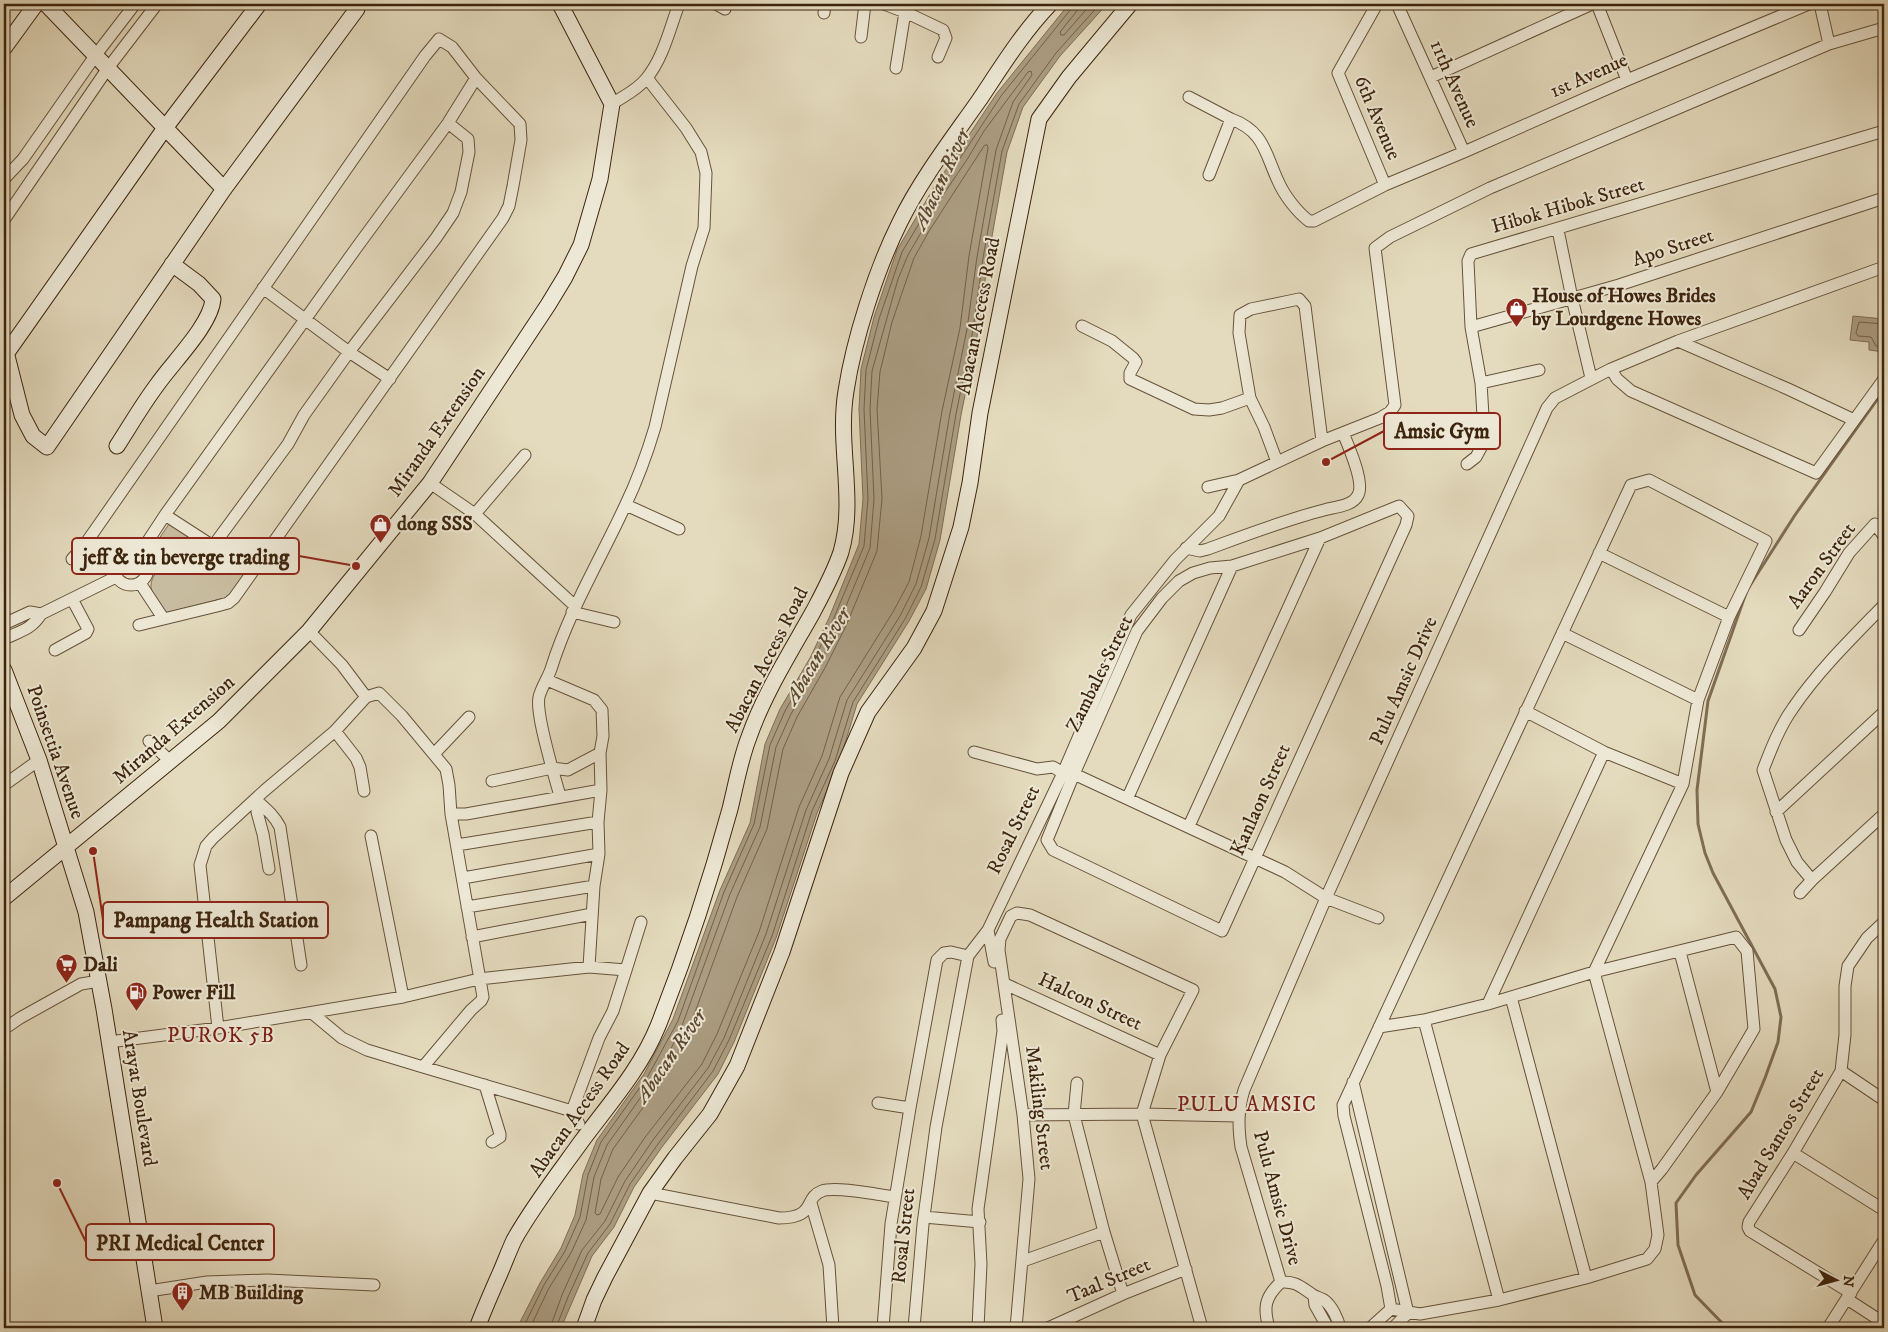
<svg xmlns="http://www.w3.org/2000/svg" width="1888" height="1332" font-family="'IM FELL DW Pica',serif">
  <rect width="100%" height="100%" fill="#e4dbbe"/>
  <filter id="stains"><feTurbulence type="fractalNoise" baseFrequency=".004" numOctaves="4"/><feColorMatrix values="0 0 0 0 .2 0 0 0 0 .09 0 0 0 0 .02 0 0 0 .5 -.17"/></filter>
  <radialGradient id="worn" r=".72"><stop offset=".6" stop-color="#630" stop-opacity="0"/><stop offset="1" stop-color="#630" stop-opacity=".3"/></radialGradient>
  <path fill="#c8bca0" stroke="#827057" d="M169,524L247,572L232,596L166,613C155,596 143,589 158,570L150,552Z"/>
  <path fill="#ab9d82" stroke="#7f6d54" d="M1069,4H1107L1060,56L1023,107L1007,152L988,259L978,331L961,415L940,540L926,589L909,621L857,704L839,763L817,813L776,938L734,1042L718,1074L662,1147L634,1187L614,1227L592,1256L561,1328H517L540,1283L561,1248L575,1215L583,1174L597,1140L644,1074L673,1019L720,890L750,823L765,744L780,709L810,658L829,618L859,544L863,499L859,409L861,369L874,317L897,250L933,189L997,93Z
    M1853,316L1884,319V352L1869,350V342L1850,340Z"/>
  <g fill="none" stroke-linecap="round" stroke-linejoin="round">
    <path stroke="#746048" stroke-width="1" d="M1079,4L1076,12L1060,32L1061,35H1064L1091,4
      M987,145L988,148L969,256L960,328L942,411L921,536L909,582L893,612L840,697L822,756L799,807L759,932L717,1034L702,1064L646,1136L618,1177L600,1214L597,1215L595,1213L601,1179L613,1149L660,1084L676,1057L690,1026L737,897L767,829L783,749L797,717L826,666L846,626L877,551L882,499L877,409L880,372L892,322L914,258L929,231L984,146Z
      M1884,324L1859,322L1856,333L1858,336L1871,337L1876,346L1884,347
      M523,1328L544,1285L565,1251L580,1217L588,1175L601,1142L648,1076L678,1021L724,892L754,824L770,745L785,711L814,660L833,620L864,546L868,499L864,409L866,370L879,319L902,252L938,192L1001,96L1071,9L1072,4
      M530,1328L549,1288L571,1253L586,1220L594,1177L607,1145L653,1080L669,1053L683,1023L730,894L760,827L776,747L791,714L820,663L839,623L870,548L874,499L870,409L872,371L898,279L908,255L943,195L968,158L984,131L1028,72L1031,71L1032,75L1013,102L996,150L977,257L967,329L950,413L929,538L916,584L900,616L847,700L829,759L806,810L766,934L724,1038L708,1068L653,1140L625,1181L605,1221L582,1250L562,1295L550,1328
      M556,1328L568,1297L588,1253L610,1224L630,1184L658,1144L713,1071L729,1040L772,936L812,811L835,761L853,702L905,619L921,587L935,539L956,414L973,330L983,258L1002,151L1019,104L1056,53L1100,4"/>
    <path stroke="#7f6d54" stroke-width="3" d="M1749,587L1795,515L1884,390
      M1727,1328L1695,1295L1678,1245L1676,1203L1696,1175L1751,1112L1765,1078L1778,1042L1781,1017L1775,989L1713,873L1705,853L1698,824L1697,790L1708,701L1746,593"/>
    <defs>
      <path id="street" d="M716,4L725,9
        M884,4L905,12L943,30L946,38L938,57
        M1377,4L1338,73L1385,185
        M1397,4L1464,152
        M1597,4L1627,80
        M1820,4L1829,44
        M824,13L825,4
        M861,37L865,4
        M896,68L905,12
        M1431,77L1592,4
        M1189,97L1231,119
        M612,104C624,96 637,90 646,79C663,59 670,28 679,4
        M1209,175L1231,119C1264,131 1265,153 1278,181C1284,195 1297,212 1309,221H1314L1385,185L1464,152L1627,80L1809,4
        M4,179L23,159L95,56L135,4
        M4,220L108,68L157,4
        M1558,230L1572,298L1591,378
        M263,288L349,352L390,379
        M1082,326L1112,341L1133,358L1136,362L1130,373V379L1194,409L1209,410L1222,408L1250,398
        M1471,327L1619,285L1884,198
        M1678,341L1788,389L1854,420
        M1611,369L1617,379L1631,391L1816,473L1884,379
        M1481,383L1539,370
        M1277,462L1264,427L1250,398L1239,333L1240,315L1251,309L1299,299L1305,306L1322,441
        M1467,464L1476,457L1483,444L1484,432L1481,383L1471,327L1468,261L1471,254L1884,131
        M430,483L475,514L575,606
        M1208,487L1239,480
        M626,505L679,529
        M1399,506L1408,516L1406,525L1222,931L1053,850L1047,840L1074,774L1137,631L1162,598L1179,581L1193,573L1210,568L1232,566L1320,538Z
        M475,514L525,455
        M165,515L213,546L255,569
        M86,543L116,558
        M213,546L288,444L304,415L349,352L436,238L453,213L461,192L469,152L468,139L448,123
        M1186,548L1200,551L1208,549C1246,535 1285,520 1324,510C1335,507 1353,506 1358,495C1365,483 1348,445 1343,433
        M114 568a17 17 0 1 1 34 0a17 17 0 1 1-34 0Z
        M140,553L165,515L357,247L448,123L476,78
        M1599,553L1729,617
        M72,559L86,543L425,56L439,39L452,47L476,78L520,124L521,140L513,186L509,206L503,218L234,598L228,603L217,606L139,625
        M140,583L163,618
        M572,612L614,622
        M4,624L30,612L41,614L116,577
        M1799,630L1825,592L1849,553L1875,524L1884,536
        M309,631L342,665L366,697
        M1562,633L1698,700
        M4,639C20,631 31,630 41,614
        M55,650L86,633L88,629L72,599
        M547,680L594,700L602,710L603,736L600,753L601,790
        M1525,711L1604,752L1683,784
        M335,731L356,758L360,767L364,791
        M149,741L170,761
        M974,752L1037,769L1053,767L1063,773
        M434,754L469,717
        M1074,774L1285,872L1326,898L1378,918
        M492,781L552,768C548,752 536,712 539,697C541,688 548,678 551,669C569,611 600,560 625,506C637,481 647,454 655,427L692,266L704,228L706,173L701,152L686,128L647,78
        M4,785L39,760
        M560,796L552,768L568,770L600,753
        M1128,797L1232,566
        M256,800C266,809 274,815 280,827L301,965
        M259,803L257,812L263,834L269,869
        M1776,812L1884,712
        M451,814H466L601,790L598,822L599,854L594,886L589,967
        M1189,826L1320,538
        M371,836L403,997
        M457,845L598,822
        M463,878L599,854
        M1812,880L1797,862L1786,840L1763,770C1771,749 1780,726 1793,708C1819,670 1852,638 1884,605
        M1800,893L1812,880L1884,814
        M467,907L594,886
        M988,930L994,962
        M472,937L592,914
        M1680,952L1717,1092
        M1005,984L1160,1055
        M1511,997L1586,1278
        M1488,1004L1604,752
        M1424,1020L1499,1300
        M1379,1027L1424,1020L1488,1004L1594,972L1736,937L1747,951L1754,1029L1717,1092L1662,1169L1651,1182
        M218,1028L200,865L206,846L213,838L264,791L335,731L366,697L379,693L402,716L446,769L449,785L451,814L483,997L481,1001L471,1010L423,1067L367,1050L342,1038L312,1013
        M4,1029L20,1018L81,984L99,981
        M109,1042L218,1028L403,997L479,979L589,967L626,970L641,922
        M423,1067L572,1111
        M1841,1071L1884,1100
        M1353,1082L1408,1313L1393,1328
        M1077,1083L1074,1115L1104,1232L1123,1294
        M485,1085L500,1134V1137L492,1142
        M878,1103L910,1108
        M1023,1115L1142,1114L1238,1116
        M579,1124L572,1111L599,1038L613,1011L626,970
        M1793,1153L1884,1210
        M650,1193L779,1218C817,1218 803,1198 822,1191C836,1186 879,1195 895,1197
        M811,1203L829,1265L833,1328
        M924,1217L980,1222
        M1023,1261L1104,1232
        M149,1291L207,1282L267,1280L374,1285
        M1851,1293L1750,1231L1748,1227L1749,1222L1793,1153L1841,1071L1845,1035V986L1848,966L1867,938L1884,922
        M1314,1296L1315,1305L1328,1328
        M1847,1299L1884,1323
        M883,1328L891,1224L910,1108L937,960L944,953L951,952L968,956
        M914,1328L923,1224L936,1127L968,956L988,930L1063,773L1131,615L1175,560L1219,516L1239,480L1322,441L1380,418L1390,412L1395,405L1375,248L1390,237L1490,188L1829,44L1884,28
        M978,1328L981,1264L978,1209L1003,1031L1002,1020
        M1016,1328L1029,1179L1023,1115L999,950L1000,939L1011,916L1017,913L1030,915L1193,990L1160,1055L1142,1114L1202,1328
        M1048,1328L1123,1294L1186,1269
        M1269,1328C1263,1307 1265,1297 1281,1282
        M1340,1328C1338,1319 1332,1306 1324,1300C1321,1298 1316,1297 1313,1295C1301,1287 1296,1281 1281,1282L1241,1147C1238,1126 1238,1110 1244,1090L1326,898L1547,408L1555,398L1611,369L1678,341L1884,267
        M1370,1328L1391,1309L1387,1286L1344,1116L1343,1105L1631,485L1649,480L1766,541L1729,617L1698,700L1683,784L1594,972L1651,1182L1658,1235L1655,1249L1647,1259L1586,1278L1499,1300L1420,1314L1391,1309
        M1828,1328L1884,1240"/>
      <path id="secondary" d="M46,4L224,189
        M4,48L36,4
        M4,344L22,415L33,436L47,447L224,189L357,9L352,4
        M6,354L165,128L259,4
        M117,446C130,426 142,405 157,385C172,363 211,325 213,299L199,284L172,264
        M4,670L39,760L86,912L104,1009L155,1328
        M4,898L219,721L309,631L430,483L548,305L565,277L581,245L600,179L612,104L560,4
        M477,1328C483,1312 490,1296 497,1280C503,1267 508,1253 514,1240C533,1206 558,1174 581,1142C609,1104 640,1070 658,1026C686,955 710,882 730,809C736,785 740,760 749,737C764,694 790,653 813,612C823,593 834,573 841,552C856,500 837,445 846,391C854,339 876,270 900,222C921,179 952,139 980,99C1002,66 1023,32 1050,4
        M584,1328L594,1300L605,1277L650,1193L675,1158L710,1114L737,1066L782,952L841,773L868,712L914,648L934,611L961,527L970,483L980,413L1039,119L1069,77L1130,4"/>
    </defs>
    <use href="#street" stroke="#67523a" stroke-width="13"/>
    <use href="#secondary" stroke="#3d240e" stroke-width="17"/>
    <use href="#street" stroke="#ede8d5" stroke-width="11"/>
    <use href="#secondary" stroke="#ede8d5" stroke-width="15"/>
  </g>
  <defs>
    <symbol id="shop-pin" viewBox="-11 -11 22 30"><path d="M0 17L-7.5 6A9.5 9.5 0 1 1 7.5 6Z" fill="#8f2418" stroke="#ede8d5"/><path d="M-5-2.5h2.3a2.7 3.5 0 0 1 5.4 0H5L5.5 6h-11ZM-1.5-2.5h3a1.5 2.3 0 0 0-3 0Z" fill="#fff"/></symbol>
    <symbol id="supermarket-pin" viewBox="-11 -11 22 30"><path d="M0 17L-7.5 6A9.5 9.5 0 1 1 7.5 6Z" fill="#8f2418" stroke="#ede8d5"/><path d="M-6-5.5h2.5l.6 2H6L4.5 2H-2.5L-4.4-4H-6ZM-1.5 3.2a1.3 1.3 0 1 0 .1 0ZM3 3.2a1.3 1.3 0 1 0 .1 0Z" fill="#fff"/></symbol>
    <symbol id="fuel-pin" viewBox="-11 -11 22 30"><path d="M0 17L-7.5 6A9.5 9.5 0 1 1 7.5 6Z" fill="#8f2418" stroke="#ede8d5"/><path d="M-5.5-6h7V0h2V4h1.3V-2.5L3-4.5l.8-.8L6-3V5H2.5V1h-1V6h-7ZM-4.2-4.7v3.2H.2V-4.7Z" fill="#fff"/></symbol>
    <symbol id="building-pin" viewBox="-11 -11 22 30"><path d="M0 17L-7.5 6A9.5 9.5 0 1 1 7.5 6Z" fill="#8f2418" stroke="#ede8d5"/><path d="M-4-6H4V6H1V3H-1V6H-4ZM-2.5-4.3h1.7v1.8h-1.7ZM.8-4.3h1.7v1.8H.8ZM-2.5-1h1.7V.8h-1.7ZM.8-1h1.7V.8H.8Z" fill="#fff"/></symbol>
  </defs>
  <g fill-rule="evenodd">
    <use href="#shop-pin" x="1504" y="296" width="25" height="34"/>
    <use href="#shop-pin" x="368" y="512" width="25" height="34"/>
    <use href="#supermarket-pin" x="54" y="952" width="25" height="34"/>
    <use href="#fuel-pin" x="124" y="980" width="25" height="34"/>
    <use href="#building-pin" x="170" y="1280" width="25" height="34"/>
  </g>
  <g text-anchor="middle" dominant-baseline="central" stroke-width="4" stroke-linejoin="round" paint-order="stroke">
    <g font-size="20" fill="#3d240e" stroke="#ede8d5">
      <text transform="translate(1589 76) rotate(-24)">1st Avenue</text>
      <text transform="translate(1454 84) rotate(66)">11th Avenue</text>
      <text transform="translate(1377 118) rotate(67)">6th Avenue</text>
      <text transform="translate(1568 206) rotate(-16)">Hibok Hibok Street</text>
      <text transform="translate(1673 248) rotate(-18)">Apo Street</text>
      <text transform="translate(979 316) rotate(-79)">Abacan Access Road</text>
      <text transform="translate(437 432) rotate(-55)">Miranda Extension</text>
      <text transform="translate(1822 566) rotate(-54)">Aaron Street</text>
      <text transform="translate(767 660) rotate(-63)">Abacan Access Road</text>
      <text transform="translate(1100 674) rotate(-64)">Zambales Street</text>
      <text transform="translate(1404 681) rotate(-66)">Pulu Amsic Drive</text>
      <text transform="translate(174 730) rotate(-41)">Miranda Extension</text>
      <text transform="translate(55 752) rotate(71)">Poinsettia Avenue</text>
      <text transform="translate(1261 800) rotate(-66)">Kanlaon Street</text>
      <text transform="translate(1014 830) rotate(-64)">Rosal Street</text>
      <text transform="translate(1090 1002) rotate(25)">Halcon Street</text>
      <text transform="translate(139 1098) rotate(81)">Arayat Boulevard</text>
      <text transform="translate(1039 1108) rotate(83)">Makiling Street</text>
      <text transform="translate(580 1110) rotate(-55)">Abacan Access Road</text>
      <text transform="translate(1781 1134) rotate(-59)">Abad Santos Street</text>
      <text transform="translate(1277 1198) rotate(75)">Pulu Amsic Drive</text>
      <text transform="translate(904 1236) rotate(-84)">Rosal Street</text>
      <text transform="translate(1109 1281) rotate(-23)">Taal Street</text>
    </g>
    <g font-size="20" font-weight="bold" fill="#3d240e" stroke="#ede8d5" text-anchor="start">
      <text x="1532" y="296">House of Howes Brides<tspan x="1532" dy="23">by Lourdgene Howes</tspan></text>
      <text x="397" y="524">dong SSS</text>
      <text x="83" y="965">Dali</text>
      <text x="152" y="993">Power Fill</text>
      <text x="199" y="1293">MB Building</text>
    </g>
    <g font-size="21" font-style="italic" fill="#5e4831" stroke="#ede8d5">
      <text transform="translate(942 179) rotate(-65)">Abacan River</text>
      <text transform="translate(818 656) rotate(-59)">Abacan River</text>
      <text transform="translate(671 1056) rotate(-55)">Abacan River</text>
    </g>
    <g font-size="21" letter-spacing="1" fill="#7a1f14" stroke="#ede8d5">
      <text x="221" y="1036">PUROK 5B</text>
      <text x="1247" y="1105">PULU AMSIC</text>
    </g>
  </g>
  <path fill="none" stroke="#8f2418" stroke-width="2" d="M1326 462L1384 431M356 566L299 556M93 851L103 920M57 1183L86 1242"/>
  <g fill="#8f2418" stroke="#ede8d5" stroke-width="2">
    <circle cx="1326" cy="462" r="5"/>
    <circle cx="356" cy="566" r="5"/>
    <circle cx="93" cy="851" r="5"/>
    <circle cx="57" cy="1183" r="5"/>
  </g>
  <g fill="#ede8d5" stroke="#8f2418" stroke-width="2">
    <rect x="1384" y="413" width="116" height="36" rx="5"/>
    <rect x="72" y="538" width="227" height="36" rx="5"/>
    <rect x="103" y="902" width="225" height="36" rx="5"/>
    <rect x="86" y="1224" width="188" height="36" rx="5"/>
  </g>
  <g font-size="21" text-anchor="middle" font-weight="bold" fill="#3d240e">
    <text x="1442" y="438">Amsic Gym</text>
    <text x="186" y="564">jeff &amp; tin beverge trading</text>
    <text x="216" y="927">Pampang Health Station</text>
    <text x="180" y="1250">PRI Medical Center</text>
  </g>
  <rect width="1888" height="1332" fill="none" stroke="#e4dbbe" stroke-width="20"/>
  <rect x="5" y="5" width="1878" height="1322" fill="none" stroke="#3d240e" stroke-width="2.5"/>
  <rect x="10" y="10" width="1868" height="1312" fill="none" stroke="#3d240e"/>
  <g transform="translate(1836 1280) rotate(96)" stroke="#ede8d5" stroke-width="4" paint-order="stroke">
  <path d="M0-4L9 19L0 12L-9 19Z" fill="#3d240e"/>
  <text y="-8" font-size="14" font-weight="bold" text-anchor="middle" fill="#3d240e">N</text>
  </g>
  <rect width="100%" height="100%" filter="url(#stains)"/>
  <rect width="100%" height="100%" fill="url(#worn)"/>
</svg>
